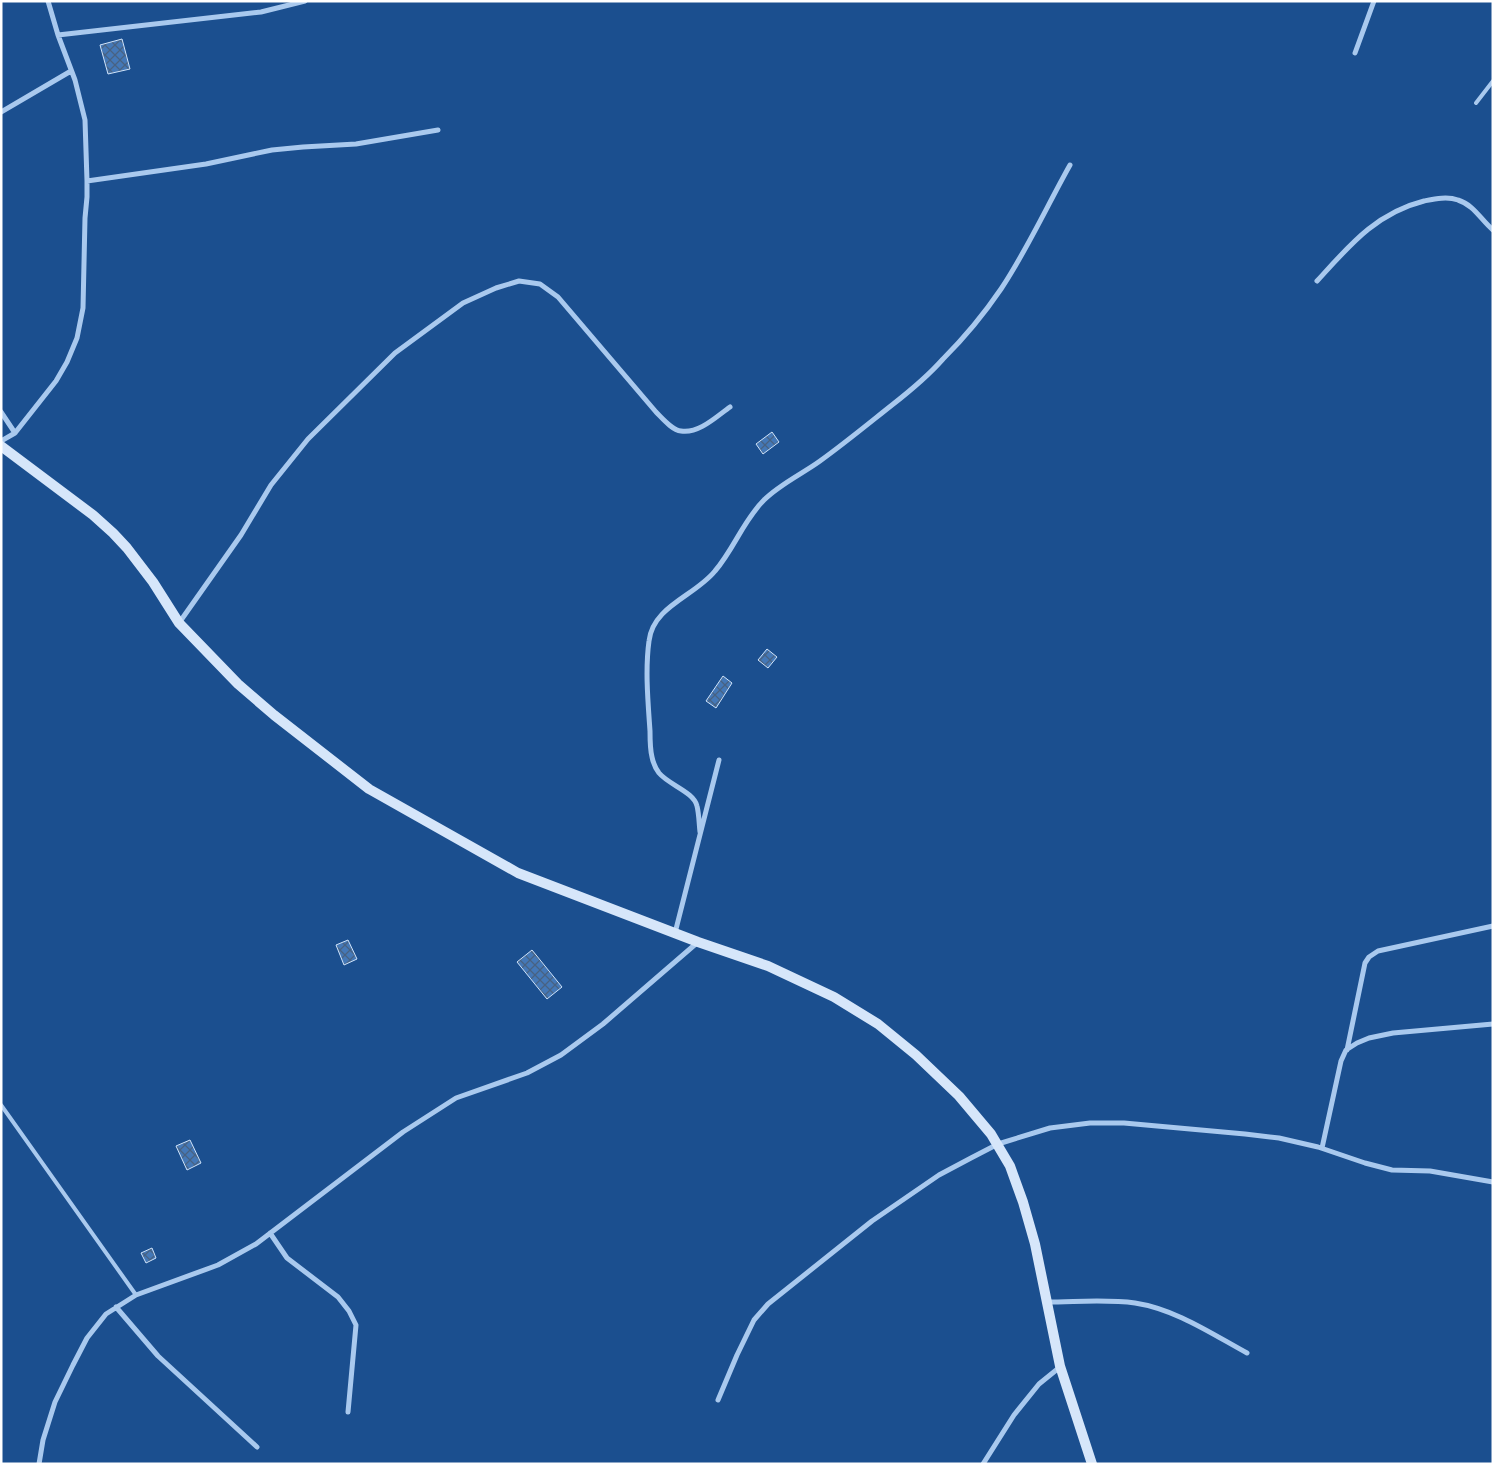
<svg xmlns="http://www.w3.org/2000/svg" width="1494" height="1465" font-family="Signika,sans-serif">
  <defs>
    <pattern id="building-cross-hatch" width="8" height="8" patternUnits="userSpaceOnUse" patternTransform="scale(1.25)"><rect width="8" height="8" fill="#4478b7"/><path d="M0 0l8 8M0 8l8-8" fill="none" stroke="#486282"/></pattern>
  </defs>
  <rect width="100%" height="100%" fill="#1b4f8f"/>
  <path fill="url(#building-cross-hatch)" stroke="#cfe3fa" d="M122,39L130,69L108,74L100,45Z
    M772,432L779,442L763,454L756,444Z
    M767,649L777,657L768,668L758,660Z
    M723,676L732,683L716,708L706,701Z
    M348,940L357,959L344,965L336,945Z
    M532,950L562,987L547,999L517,962Z
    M190,1140L201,1163L187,1170L176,1146Z
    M152,1248L156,1258L146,1263L141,1253Z"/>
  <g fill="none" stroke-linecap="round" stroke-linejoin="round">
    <path stroke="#a9c9ee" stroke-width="4" d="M1476,103L1493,81
      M1,1105L136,1295"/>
    <path stroke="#a9c9ee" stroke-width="5" d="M58,35L261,12L305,1
      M1355,53L1374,1
      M1,112L71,71
      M87,181L206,164L272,150L303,147L356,144L438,130
      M1317,281C1349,246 1376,213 1424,201C1434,199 1447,196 1458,200C1474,205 1481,220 1493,230
      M1,412L15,433
      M1,441L15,433L56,381L67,362L77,338L83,308L85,218L87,197V181L85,120L75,80L58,35L48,1
      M179,623L241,535L271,485L308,439L395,353L463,303L496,288L519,281L540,284L558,297L656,412C663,419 672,430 681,431C699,434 717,416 730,407
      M700,832C699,823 699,814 697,806C694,792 669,785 659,773C656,769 653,762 652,757C650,749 650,740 650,731C648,702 645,670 649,641C653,606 695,596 715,571C734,549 743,521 764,500C780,484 802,474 820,461C845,443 868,424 892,405C910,391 928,376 943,359C964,338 984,314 1001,289C1027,250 1047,206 1070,165
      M675,933L719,760
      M1347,1050L1365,963L1369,957L1378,951L1493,926
      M1322,1148L1341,1061L1346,1050L1357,1043L1369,1038L1393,1033L1493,1024
      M270,1233L287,1258L338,1297L349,1311L356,1325L348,1412
      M1047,1302C1076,1302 1106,1299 1135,1303C1175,1309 1212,1334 1247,1353
      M116,1307L158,1356L257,1447
      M718,1400L737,1355L754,1320L768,1304L872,1221L939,1175L971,1158L998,1144L1050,1128L1090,1123H1124L1245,1134L1279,1138L1318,1147L1365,1163L1392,1170L1430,1171L1493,1182
      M39,1464L43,1440L55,1402L73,1365L87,1338L106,1314L136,1295L218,1265L256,1244L403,1132L456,1098L527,1073L561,1055L603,1024L698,942
      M983,1464L1014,1415L1039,1384L1060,1367"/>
    <path stroke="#d6e6fa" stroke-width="10" d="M1,446L93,515L113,533L127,548L153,582L179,623L238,684L274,715L369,789L518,873L698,942L768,966L834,997L878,1024L916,1055L959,1096L991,1134L1010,1166L1023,1202L1035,1244L1060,1366L1092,1464"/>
  </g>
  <rect width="1494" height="1465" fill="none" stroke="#ffffff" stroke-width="5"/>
</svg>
